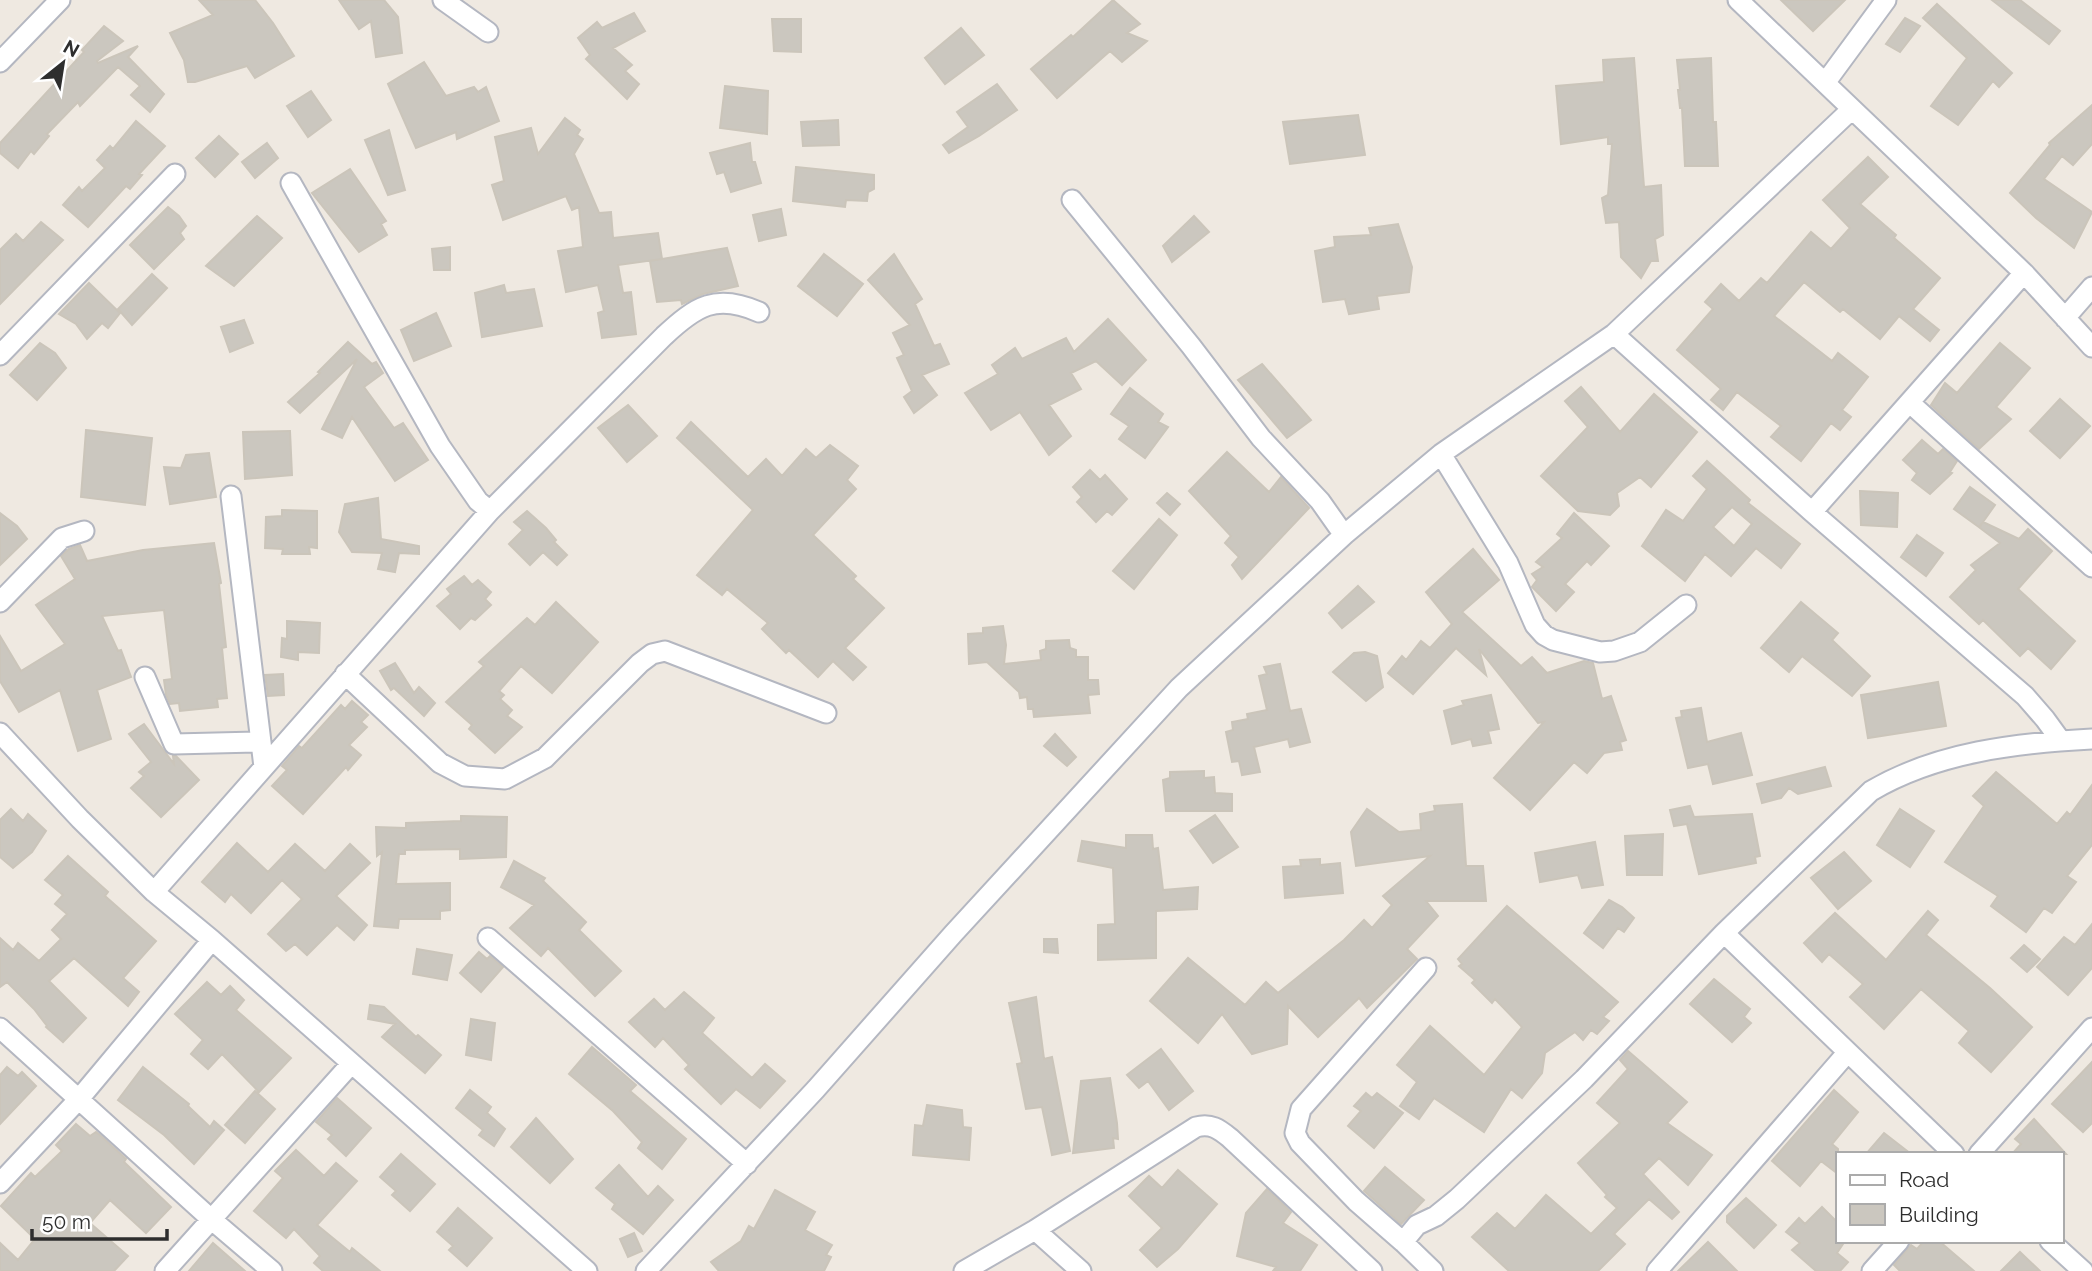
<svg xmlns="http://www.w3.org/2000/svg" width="2092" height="1271" font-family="Raleway,sans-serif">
  <rect width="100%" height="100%" fill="#efe9e1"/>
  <path fill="#cbc7bf" stroke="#cbc5ba" stroke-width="2" fill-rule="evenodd" d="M199,0H255L273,23L294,56L255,78L247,66L195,82H188L184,60L170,33L213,15Z
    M339,0H384L398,17L402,53L376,57L371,21L359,29Z
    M1113,0L1140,24L1127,33L1147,41L1122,62L1110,51L1057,98L1031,69L1071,35L1073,37Z
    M1781,0H1845L1813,31Z
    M1992,0H2020L2060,31L2049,44Z
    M1937,4L2012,73L1999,87L1993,81L1958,125L1931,106L1967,58L1923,18Z
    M634,13L645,31L613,48L632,65L625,71L639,84L627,99L586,59L590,55L578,38L597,22L602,28Z
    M1905,18L1920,26L1900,52L1886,44Z
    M772,19H801V52L774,51Z
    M104,26L123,41L97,61L98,63L138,46L128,57L164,94L150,112L131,95L140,86L118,67L80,106L78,102L47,134L49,136L34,154L31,151L18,168L0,153V143L84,52L82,50Z
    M961,28L984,55L945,84L925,58Z
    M1634,58L1644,187L1661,185L1663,235L1655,239L1658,261H1651L1641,278L1621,257L1619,222L1606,223L1602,198L1608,195L1612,144H1608V137L1561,144L1556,86L1604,82L1603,60Z
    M1711,58L1713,122H1716L1718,166H1685L1682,108H1680L1678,90H1680L1677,60Z
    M424,62L446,96L474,87L478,92L486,87L499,121L457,139L456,132L416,148L388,84Z
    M997,84L1017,110L979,136L949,153L943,145L968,127L957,112Z
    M725,86L768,91L767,134L720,128Z
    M311,91L331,120L308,137L287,106Z
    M2092,105V144L2073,165L2062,156L2044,179L2092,212L2074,248L2036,218L2010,193L2050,145L2049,143Z
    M1358,115L1365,155L1290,164L1283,122Z
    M565,118L580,130L577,135L583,139L574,154L599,213L611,212L613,238L658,233L662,259L618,265L623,293L631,292L636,334L602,338L598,313L604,311L598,285L566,292L558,251L583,247L579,207L572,210L566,196L503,220L492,185L504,181L495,137L531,128L538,154Z
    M838,120L839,145L803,146L801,122Z
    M136,121L165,146L139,174L142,175L130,189L126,186L88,227L63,205L79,187L82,191L105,168L97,160L110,146L113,149Z
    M389,130L405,190L388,195L365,140Z
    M219,136L238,154L215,177L196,158Z
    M267,143L278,158L255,178L242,162Z
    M750,143L752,162H755L761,183L731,192L724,172L717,174L710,153Z
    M1868,157L1888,177L1860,204L1896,235L1894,238L1940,278L1913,309L1939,330L1930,341L1899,316L1880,339L1843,309L1840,312L1804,282L1774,316L1832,361L1838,353L1868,377L1842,410L1851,417L1840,430L1831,423L1801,461L1771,437L1781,426L1737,392L1723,410L1711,400L1721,389L1677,350L1713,309L1705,302L1721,284L1739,301L1761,278L1767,283L1811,232L1831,249L1850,228L1823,200Z
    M796,167L874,175V189L868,192L867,201L846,200L845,207L793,201Z
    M350,169L386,221L381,224L387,235L359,252L312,193Z
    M168,207L179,216L186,226L180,233L184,239L154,269L130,245Z
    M781,209L786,235L759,241L753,215Z
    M257,216L282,238L234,286L206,266Z
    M1194,216L1209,232L1172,262L1163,246Z
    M41,222L63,240L0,304V250L16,234L23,241Z
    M1398,224L1412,267L1409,292L1377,296L1379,309L1349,314L1345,299L1323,302L1315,251L1335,247L1334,237L1371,235L1369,228Z
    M450,247V270H434L432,249Z
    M727,248L738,286L703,294L682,304L681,300L657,302L650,261Z
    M824,254L863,284L837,316L798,286Z
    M894,254L922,299L915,304L934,346L940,344L949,364L922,375L937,395L914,413L904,397L912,391L897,358L904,355L893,333L910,325L868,280Z
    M152,274L167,288L132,325L118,309Z
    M89,283L120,313L108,328L102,323L87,339L76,324L59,314Z
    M504,285L506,293L534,289L542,326L482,337L475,293Z
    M436,313L451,346L414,361L401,330Z
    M1108,319L1146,360L1122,385L1096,361L1071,373L1081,389L1049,405L1071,436L1049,455L1020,412L991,430L965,393L998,374L992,365L1015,348L1022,359L1066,338L1074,352Z
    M244,320L253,343L230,352L221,327Z
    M348,342L372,364L376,362L383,373L364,387L394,428L403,423L428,460L395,481L352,417L342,438L322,429L357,359L300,413L288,402L320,373L318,372Z
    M40,343L55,353L66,368L37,400L10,375Z
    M2000,343L2030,368L1996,407L2011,419L1979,449L1931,405L1945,383L1957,393Z
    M1262,364L1311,420L1287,438L1238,380Z
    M1581,387L1620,432L1654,394L1697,432L1651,487L1640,477L1617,493L1619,506L1610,515L1578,511L1541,476L1588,427L1565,401Z
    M1130,388L1163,414L1158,422L1168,427L1145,458L1119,439L1129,426L1111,414Z
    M2060,399L2090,426L2060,458L2030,431Z
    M628,405L657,436L627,462L598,428Z
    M691,422L748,477L766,459L782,476L806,449L816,458L830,445L858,466L847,480L856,489L813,535L856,576L853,579L884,608L845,648L866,667L853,680L833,661L818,677L789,650L786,653L762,629L768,623L727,589L722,595L697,575L753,510L677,438Z
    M86,430L152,438L145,505L81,497Z
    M290,431L292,475L245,479L243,432Z
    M1922,440L1938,454L1943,449L1957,461L1950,472L1952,473L1930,494L1912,480L1917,473L1903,460Z
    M1227,452L1269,492L1281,477L1309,508L1242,579L1232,565L1239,557L1225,543L1231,536L1189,491Z
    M209,453L216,497L170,504L164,467L181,468L186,455Z
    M1707,461L1750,500L1748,503L1800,544L1781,568L1756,548L1731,576L1705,554L1685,581L1642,546L1666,510L1683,521L1707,489L1693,476ZM1732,507L1752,524L1734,546L1713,527Z
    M1090,470L1100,480L1105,475L1127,499L1112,515L1107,511L1096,522L1077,502L1082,497L1073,487Z
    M1970,487L1995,505L1983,522L2019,539L2028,529L2052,551L2018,589L2075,641L2051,669L2028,648L2020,656L1983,620L1979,624L1950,597L1976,570L1971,565L2000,543L1980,528L1982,523L1979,527L1954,509Z
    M1860,491L1898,493L1897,527L1861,525Z
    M1167,493L1180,504L1170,515L1157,503Z
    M378,498L381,539L419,546V554L399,553L395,572L378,569L382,553L352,552L339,532L345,504Z
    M282,510L317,511V548L309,547L310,554H282L283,549L265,548L266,517L282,516Z
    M527,511L546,528L556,540L554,542L567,555L557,565L543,552L530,565L509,544L523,530L514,522Z
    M0,513L17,526L27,539L0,565Z
    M1574,513L1609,546L1591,565L1587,561L1565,584L1574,592L1556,611L1532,587L1537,580L1532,574L1543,567L1536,562L1562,538L1557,534Z
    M1159,519L1177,535L1134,589L1113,571Z
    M1917,535L1943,553L1926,576L1901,557Z
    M214,543L221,583L219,584L226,647L222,648L227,698L217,699L218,707L180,711L179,703L170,704L166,695L164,680L172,679L164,610L102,616L118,651L121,650L131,677L97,690L111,739L78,751L60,690L19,712L0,681V636L21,671L65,644L36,605L75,579L61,556L69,549L80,545L87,561L143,550Z
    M1473,549L1499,580L1462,612L1521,666L1532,657L1547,673L1584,661L1593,663L1602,699L1611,696L1626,740L1620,742L1622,750L1604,753L1587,773L1574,762L1530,810L1494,778L1544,722L1538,723L1479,649L1486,675L1456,648L1413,694L1388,673L1402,656L1406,660L1421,641L1430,648L1452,624L1426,592Z
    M464,576L472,585L478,580L491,592L485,599L491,605L475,620L471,618L460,629L437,606L451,594L447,589Z
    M1358,586L1374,602L1342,628L1329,613Z
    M556,602L598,642L552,693L521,666L499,691L504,695L500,699L512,710L507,716L522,727L495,753L469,729L472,725L446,702L484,666L479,662L527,618L535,625Z
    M1801,602L1838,633L1832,640L1870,676L1852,696L1802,656L1789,672L1761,648Z
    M287,621L320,623L319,653L298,652V660L281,657L282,638L287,639Z
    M1003,626L1006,645L1004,664L1041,660L1040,651L1046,649V641L1069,640L1070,648L1076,650V657H1088V680H1098L1099,694L1088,695L1090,713L1034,717L1033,709H1028L1027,697L1020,698L1019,692L987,662L969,664L968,634L983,633V628Z
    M1365,652L1377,656L1383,687L1366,701L1333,672L1354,653Z
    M395,663L414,693L419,687L435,703L424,716L394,688L391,690L380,671Z
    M1280,664L1290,711L1301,709L1310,742L1290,747L1288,739L1254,747L1260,772L1242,775L1239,761L1232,762L1226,732L1233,730L1232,722L1248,719L1247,714L1267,710L1259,676L1267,674L1264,667Z
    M283,674L284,695L268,696L265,675Z
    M1938,682L1946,726L1868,738L1861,695Z
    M1491,695L1499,729L1488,731L1491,743L1473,746L1471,739L1452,744L1444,711L1464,705L1462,701Z
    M352,701L368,715L361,722L367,727L349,745L361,755L348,770L346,767L303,814L272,786L287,770L282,766L299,746L302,748L341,705L345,709Z
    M1701,708L1707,742L1741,733L1752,775L1713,784L1708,764L1688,768L1676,718L1682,717L1681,711Z
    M144,724L174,764L173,756H176L199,780L161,817L131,788L144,776L139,772L151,762L129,734Z
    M1055,734L1076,757L1067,766L1044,746Z
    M1825,767L1831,786L1798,794L1789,788L1781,798L1762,803L1757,784Z
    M1204,771V778L1214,777L1215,793L1232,794V811H1166L1163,780L1170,778V772Z
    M1996,772L2057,824L2067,812L2070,815L2092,785V845L2067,876L2076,882L2052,913L2044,908L2026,932L1991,906L1998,896L1945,862L1984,806L1973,796Z
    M1462,804L1466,866H1483L1486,901H1426L1438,916L1407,949L1417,959L1367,1008L1359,998L1318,1037L1288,1006L1287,1044L1252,1054L1222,1014L1198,1043L1150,1001L1188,958L1245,1005L1266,982L1278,993L1344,940L1364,920L1372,928L1392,905L1383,896L1430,856L1356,866L1351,832L1367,809L1399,832L1421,830L1420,814L1435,811L1434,806Z
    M1690,806L1694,817L1752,814L1760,856L1755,857L1756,863L1699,874L1687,824L1674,826L1670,810Z
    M11,809L23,821L28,814L46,831L32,852L13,868L0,857V820Z
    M1900,809L1934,831L1910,867L1877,845Z
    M1215,815L1238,847L1213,863L1190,831Z
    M461,816L507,817L506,857L460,859V849L405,850V854H399L396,884L450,883V910L440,911V919H399L398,928L374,926L382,852L377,856L376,827L406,828V823L461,821Z
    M1663,834L1662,875H1627L1625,836Z
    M1126,835H1152L1153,849L1158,848L1163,890L1198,887L1197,909L1156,911V958L1098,960V925L1115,924L1113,868L1078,861L1082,841L1126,848Z
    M1595,842L1603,885L1582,888L1578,875L1540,882L1535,853Z
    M237,843L268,872L295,844L325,871L350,844L370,863L336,896L367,925L354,940L337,925L307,955L295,944L286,951L268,934L302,899L282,880L251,913L231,894L225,902L202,882Z
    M1844,852L1871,881L1838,909L1811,878Z
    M68,856L108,892L105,896L156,941L123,978L139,992L128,1006L74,958L49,981L86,1018L63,1042L46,1027L47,1026L34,1009L7,982L0,987V938L13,950L18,943L39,961L61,939L52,930L67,914L55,904L63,895L45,880Z
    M1320,859V865L1340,863L1343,893L1285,898L1283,867L1301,866L1300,860Z
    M514,861L545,878L543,881L586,922L579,930L621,971L595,996L548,948L541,956L510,928L534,905L501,887Z
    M1609,900L1622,907L1634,918L1624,932L1618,928L1603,948L1584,933Z
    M1507,906L1618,1002L1603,1017L1609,1021L1597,1034L1591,1030L1583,1040L1575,1032L1545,1053L1542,1073L1522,1098L1511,1089L1484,1132L1434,1098L1419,1119L1400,1106L1417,1082L1397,1065L1430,1026L1484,1075L1522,1027L1495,999L1492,1003L1472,983L1475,980L1459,966L1462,964L1458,959Z
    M1928,911L1938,920L1926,935L1990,988L2032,1027L1991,1072L1959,1043L1969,1031L1921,989L1884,1029L1850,997L1863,984L1829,954L1822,962L1804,943L1835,913L1886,960Z
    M2092,924V968L2068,995L2037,967L2064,937L2075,945Z
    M1044,939H1057L1058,953L1044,952Z
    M2024,945L2040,959L2027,972L2011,958Z
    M417,949L452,955L447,980L413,974Z
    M479,952L487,959L490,956L503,967L481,992L460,973Z
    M1714,979L1750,1009L1744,1017L1751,1023L1732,1042L1690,1004Z
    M207,982L221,995L230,986L244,1000L236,1010L291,1058L259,1092L222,1054L208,1069L191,1054L203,1040L175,1014Z
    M684,992L714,1018L702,1033L752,1078L765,1064L785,1081L760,1108L736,1089L721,1104L685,1069L689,1065L663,1038L655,1047L629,1022L654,999L665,1010Z
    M1036,997L1044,1059L1052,1057L1070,1151L1052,1155L1042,1107L1026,1109L1017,1064L1022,1063L1009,1003Z
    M370,1005L384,1007L416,1037L418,1035L441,1055L425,1073L382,1037L395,1024L368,1019Z
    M471,1019L495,1023L491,1060L466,1055Z
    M592,1047L636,1085L630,1091L686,1139L662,1169L638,1148L642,1142L613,1111L569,1074Z
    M1161,1049L1193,1091L1169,1110L1148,1081L1139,1088L1127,1075Z
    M1628,1051L1687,1102L1667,1123L1712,1155L1688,1185L1659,1158L1643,1174L1679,1212L1672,1219L1649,1199L1614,1234L1625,1244L1598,1271H1509L1472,1237L1497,1213L1515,1229L1546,1195L1591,1234L1617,1208L1605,1197L1607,1195L1578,1163L1620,1123L1597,1103L1628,1069L1620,1060Z
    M2092,1062V1123L2083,1132L2052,1104Z
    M7,1067L18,1076L22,1072L36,1086L0,1124V1075Z
    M143,1067L189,1104L188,1106L210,1127L214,1121L224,1130L194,1164L164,1135L118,1100Z
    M1110,1078L1117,1123L1118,1139L1113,1138L1114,1148L1073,1153L1081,1081Z
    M470,1090L491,1107L487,1113L505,1129L494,1146L479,1135L483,1130L456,1108Z
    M1834,1090L1858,1112L1832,1144L1838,1149V1174L1821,1161L1800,1186L1772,1161Z
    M255,1091L275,1109L245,1143L225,1125Z
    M1366,1093L1372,1098L1377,1093L1403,1113L1374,1148L1348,1126L1361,1111L1354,1106Z
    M337,1098L371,1128L346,1156L328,1139L332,1135L316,1122Z
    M927,1105L962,1110L963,1127L971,1128L969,1160L913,1155L915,1125L923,1126Z
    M536,1118L573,1159L550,1183L511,1147Z
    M2034,1119L2066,1154H2012L2021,1144L2015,1139Z
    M76,1124L90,1136L96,1132L100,1135L126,1159L124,1162L171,1207L146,1233L110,1200L90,1223L128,1256L114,1271H0V1243L18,1260L35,1239L1,1206L31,1173L35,1177L62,1151L56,1145Z
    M1884,1133L1911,1154H1866Z
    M296,1150L324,1176L336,1163L357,1181L317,1225L350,1252L352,1248L380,1271H323L314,1263L320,1256L294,1229L286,1238L254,1211L283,1178L275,1171Z
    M401,1154L435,1184L410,1211L392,1195L396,1191L380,1177Z
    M619,1165L648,1197L658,1186L673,1200L643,1234L612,1209L615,1204L596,1188Z
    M1385,1167L1424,1200L1401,1224L1364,1191Z
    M1178,1170L1217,1204L1178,1249L1157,1267L1140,1250L1162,1228L1129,1196L1149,1176L1162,1188Z
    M1267,1189L1291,1212L1283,1223L1317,1245L1300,1271H1273L1276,1267L1237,1256L1246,1213Z
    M775,1190L815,1212L805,1230L832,1245L826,1255L831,1257L824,1271H719L711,1262L741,1241L749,1226L754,1229Z
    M1746,1198L1776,1225L1754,1248L1727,1222V1216Z
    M1822,1207L1838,1223V1241H1845L1837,1253L1848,1262L1840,1271H1816L1792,1250L1800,1243L1786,1232L1799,1218L1805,1224Z
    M458,1208L492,1238L467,1266L449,1250L453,1246L437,1232Z
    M634,1233L642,1251L628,1257L620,1239Z
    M1924,1241H1939L1974,1271H1900L1894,1265L1911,1245L1917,1249Z
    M1708,1242L1737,1271H1678Z
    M213,1243L245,1271H189Z
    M2020,1252L2040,1271H2001Z"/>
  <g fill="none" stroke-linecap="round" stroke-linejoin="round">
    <defs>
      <path id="minor" d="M443,0L488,32
        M1738,0L2024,273L2092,347
        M0,62L60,0
        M1825,83L1886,0
        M291,183L440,446L478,501L490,511
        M1072,200L1191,346L1261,438L1320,501L1344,535
        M2065,318L2092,287
        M1614,334L1812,512L2025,696L2045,719L2061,741
        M0,355L175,174
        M1910,403L2092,567
        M1441,454L1508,563L1535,625L1544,635L1553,640L1600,652L1614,651L1640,642L1686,605
        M231,496L264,767
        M1812,512L2024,273
        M0,602L62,538L84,531
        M345,674L440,763L465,776L505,779L545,758L640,663L652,654L665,651L826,713
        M145,677L174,744L261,742
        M0,733L80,819L154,892L212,940L587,1271
        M154,892L490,511L664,336C696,306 716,293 759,312
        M1724,933L1954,1154
        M488,938L747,1164
        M1426,968L1301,1109L1295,1133L1300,1143L1356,1201L1403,1242L1417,1225L1436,1216L1457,1199L1584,1079L1724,933L1871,791C1937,752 2017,743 2092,739
        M0,1028L211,1219L272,1271
        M1979,1154L2092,1028
        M0,1183L79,1099L212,940
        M1035,1230L1081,1271
        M2050,1241L2083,1271
        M1403,1242L1433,1271
        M165,1271L351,1064
        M646,1271L816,1089L953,934L1179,688L1344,535L1441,454L1614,334L1852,109
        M964,1271L1035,1230L1196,1127C1211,1123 1219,1129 1230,1138L1372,1271
        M1657,1271L1847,1053
        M1872,1271L1899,1241"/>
    </defs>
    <use href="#minor" stroke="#b4b7c1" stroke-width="23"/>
    <use href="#minor" stroke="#fff" stroke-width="19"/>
  </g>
  <rect x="1836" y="1152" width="228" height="91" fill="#ffffff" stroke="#ababab" stroke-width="2"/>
  <rect x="1850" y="1175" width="35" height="10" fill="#ffffff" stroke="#ababab" stroke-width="2"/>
  <text x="1899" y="1187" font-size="21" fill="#2e2e2e">Road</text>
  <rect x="1850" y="1204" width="35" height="21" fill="#cbc7bf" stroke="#ababab" stroke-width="2"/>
  <text x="1899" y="1222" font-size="21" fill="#2e2e2e">Building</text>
  <g transform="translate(63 63) rotate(30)" stroke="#ffffff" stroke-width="5" paint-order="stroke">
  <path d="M0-5L12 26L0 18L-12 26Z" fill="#2e2e2e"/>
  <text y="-10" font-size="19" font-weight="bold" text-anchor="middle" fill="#2e2e2e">N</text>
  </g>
  <path d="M32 1229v10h135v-10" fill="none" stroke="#2e2e2e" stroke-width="3.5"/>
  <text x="42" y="1229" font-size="21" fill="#2e2e2e" stroke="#ffffff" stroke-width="5" paint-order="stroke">50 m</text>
</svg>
